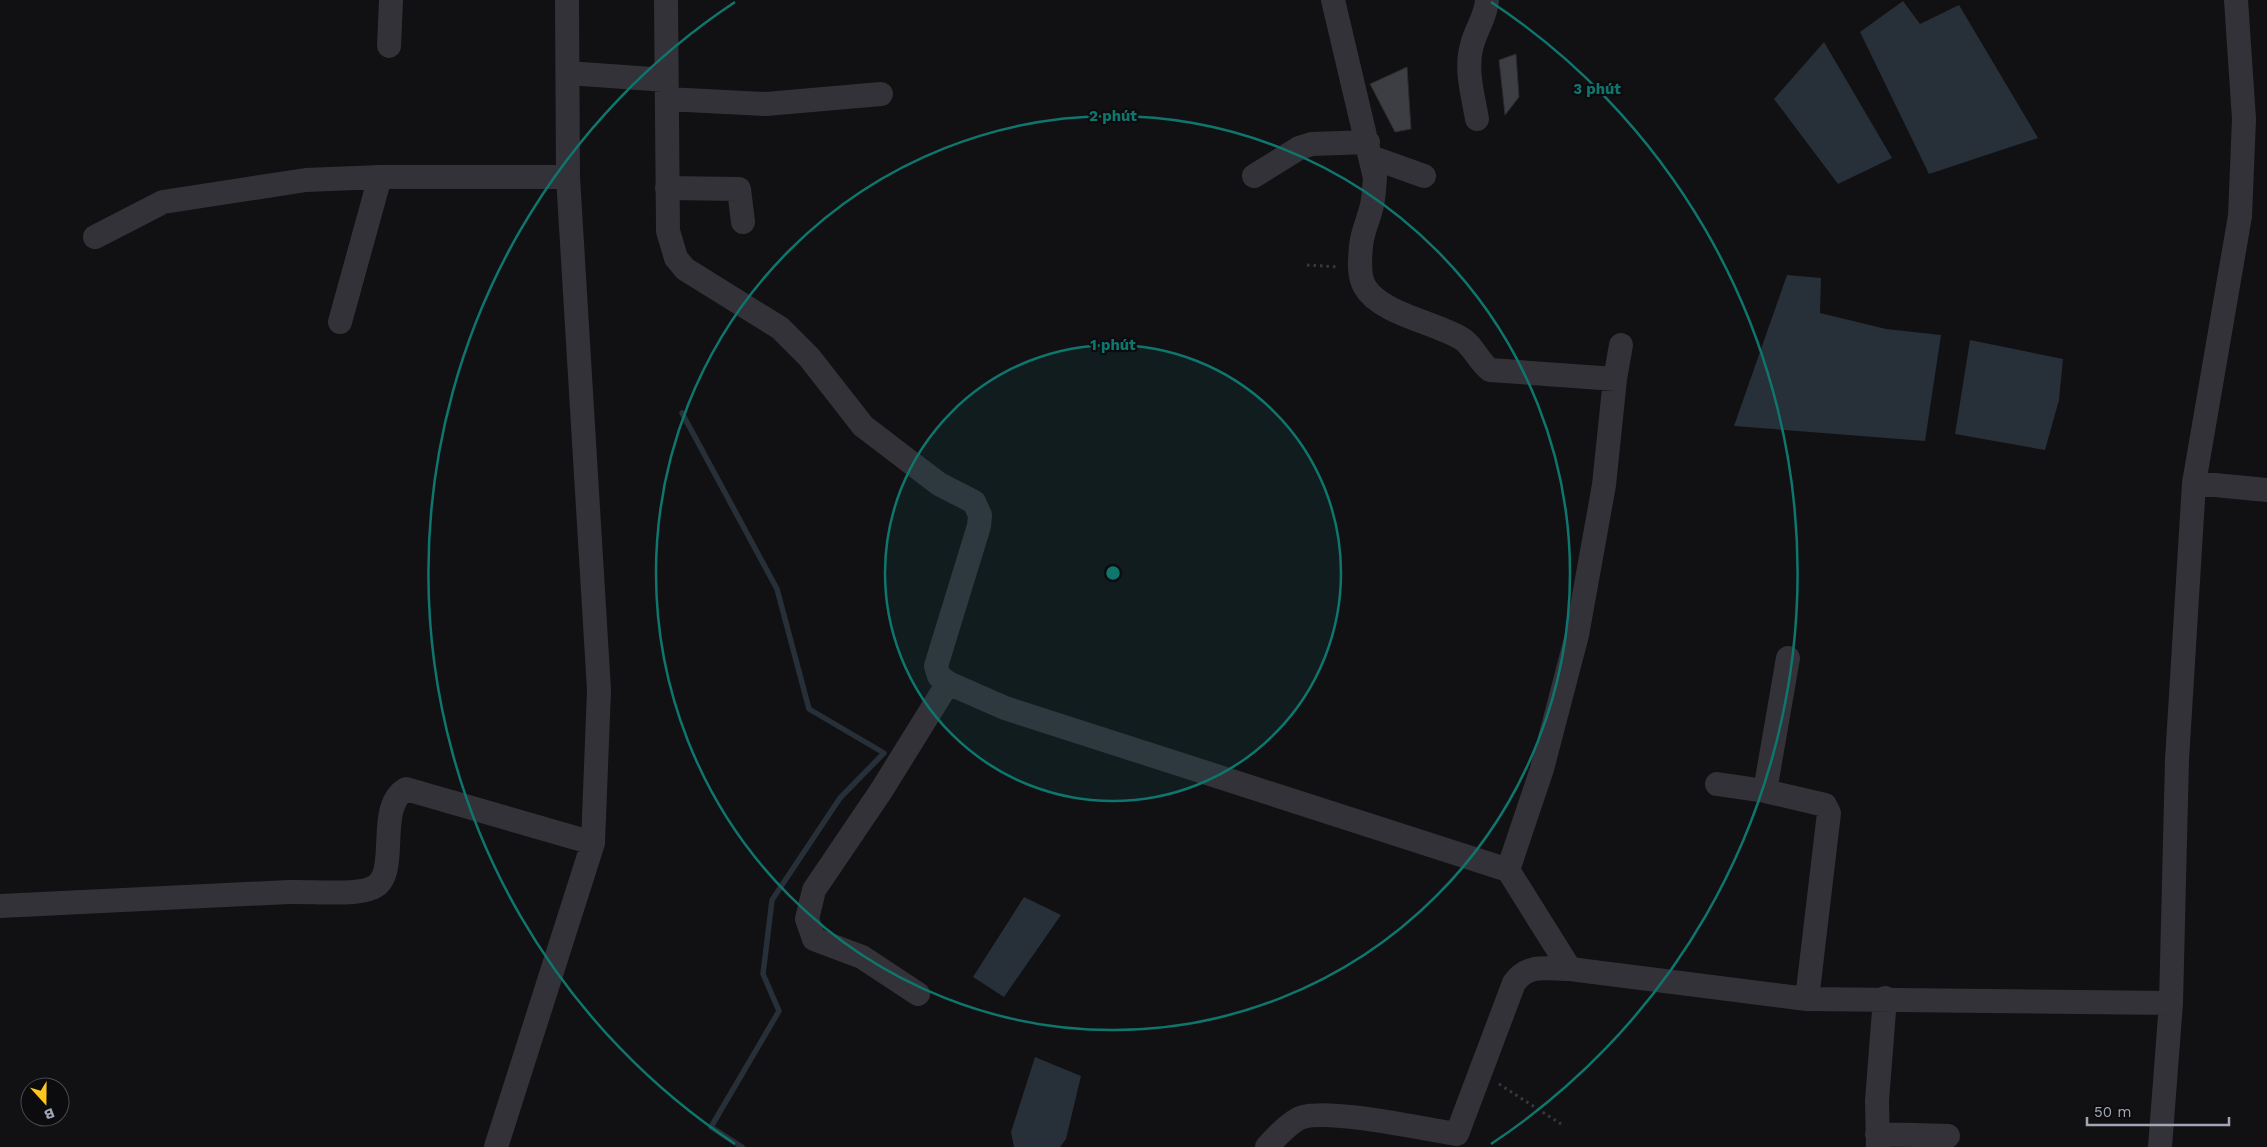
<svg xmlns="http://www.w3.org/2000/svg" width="2267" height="1147" font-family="'Work Sans',sans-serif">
  <rect width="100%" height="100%" fill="#111113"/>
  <path fill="#272f38" d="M1903,1L1920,24L1959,5L2038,138L1929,174L1860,32Z
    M1824,42L1892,158L1838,184L1774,99Z
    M1787,275L1821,278L1820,313L1886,329L1941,335L1925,441L1734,426Z
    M1970,340L2063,359L2059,400L2045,450L1955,434Z
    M1024,897L1061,915L1004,997L973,977Z
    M1035,1057L1081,1076L1066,1139L1060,1147H1014L1011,1132Z"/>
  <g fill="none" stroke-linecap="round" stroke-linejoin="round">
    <path stroke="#272f38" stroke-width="5.5" d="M682,413L777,589L809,709L884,753L840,798L772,900L763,974L779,1011L711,1127L742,1147"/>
  </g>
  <path fill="#3d3e43" stroke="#2b2b2f" d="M1516,54L1519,97L1505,115L1499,60Z
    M1407,67L1411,129L1395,132L1370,84Z"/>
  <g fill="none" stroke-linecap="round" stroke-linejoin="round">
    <path stroke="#38393f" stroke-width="3" stroke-dasharray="2.5 4" stroke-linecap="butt" d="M1307,265L1339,267
      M1499,1084L1561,1124"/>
    <path stroke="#323238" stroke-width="24" d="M666,0L668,231L676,258L685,269L780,328L809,357L863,426L939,484L974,502L980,515L979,526L936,666L939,676L948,683L1005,708L1508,870L1570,969
      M1333,0L1375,178C1374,188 1374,199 1371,209C1368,221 1362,233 1361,246C1360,258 1358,276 1365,287C1380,313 1433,322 1459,337C1473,344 1477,360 1490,370L1615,379
      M389,46L391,0
      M568,73L666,80
      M667,99L766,104L881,94
      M1477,119C1473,95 1465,69 1472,45C1476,29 1486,17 1487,0
      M1371,157L1424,176
      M1254,176L1299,148L1312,144L1368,142
      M667,188L739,189L743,222
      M95,237L163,202L306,180L380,177
      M340,322L380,177H568
      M2194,483L2267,490
      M1788,658L1765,791L1825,805L1829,813L1807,999
      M1717,784L1765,791
      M1508,870L1542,769L1577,635L1604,485L1615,379L1621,345
      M0,906C96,902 192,897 289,892C310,891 355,896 372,888C402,876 374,808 406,789L593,843
      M918,994L862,957L814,939L807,919L814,890L881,791L948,683
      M1877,1134L1948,1136
      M496,1147L593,843L599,690L568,177L567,0
      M1267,1147C1274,1139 1292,1120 1303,1117C1334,1109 1422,1129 1457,1134L1514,983C1528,963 1547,969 1570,969L1807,999L2171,1003
      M1878,1147L1877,1101L1885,998
      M2160,1147L2171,1003L2177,760L2194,483L2240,216L2244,119L2236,0"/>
  </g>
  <circle cx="1113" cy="573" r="228" fill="#0f766e" fill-opacity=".12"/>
  <g fill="none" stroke="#0f766e" stroke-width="2.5">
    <circle cx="1113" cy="573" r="228"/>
    <circle cx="1113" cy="573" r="457"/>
    <path d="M735 1144A685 685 0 0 1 735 2M1491 2A685 685 0 0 1 1491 1144"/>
  </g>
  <circle cx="1113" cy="573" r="8" fill="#0f766e" stroke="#0c0c0e" stroke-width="2.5"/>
  <g font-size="15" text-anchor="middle" font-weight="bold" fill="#0f766e" stroke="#0c0c0e" stroke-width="4.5" stroke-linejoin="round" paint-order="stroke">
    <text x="1597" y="94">3 phút</text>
    <text x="1113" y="121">2 phút</text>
    <text x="1113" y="350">1 phút</text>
  </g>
  <g transform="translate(45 1102) rotate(159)"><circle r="24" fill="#0c0c0e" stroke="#484a51"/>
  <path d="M0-4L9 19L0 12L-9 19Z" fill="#ffc71d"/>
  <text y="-8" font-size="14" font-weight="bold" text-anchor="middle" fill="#a1a6b5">B</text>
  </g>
  <path d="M2087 1117v8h142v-8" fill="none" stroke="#a1a6b5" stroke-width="2.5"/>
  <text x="2094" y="1117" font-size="15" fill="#a1a6b5" stroke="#0c0c0e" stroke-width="4" paint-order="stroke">50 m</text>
</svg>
